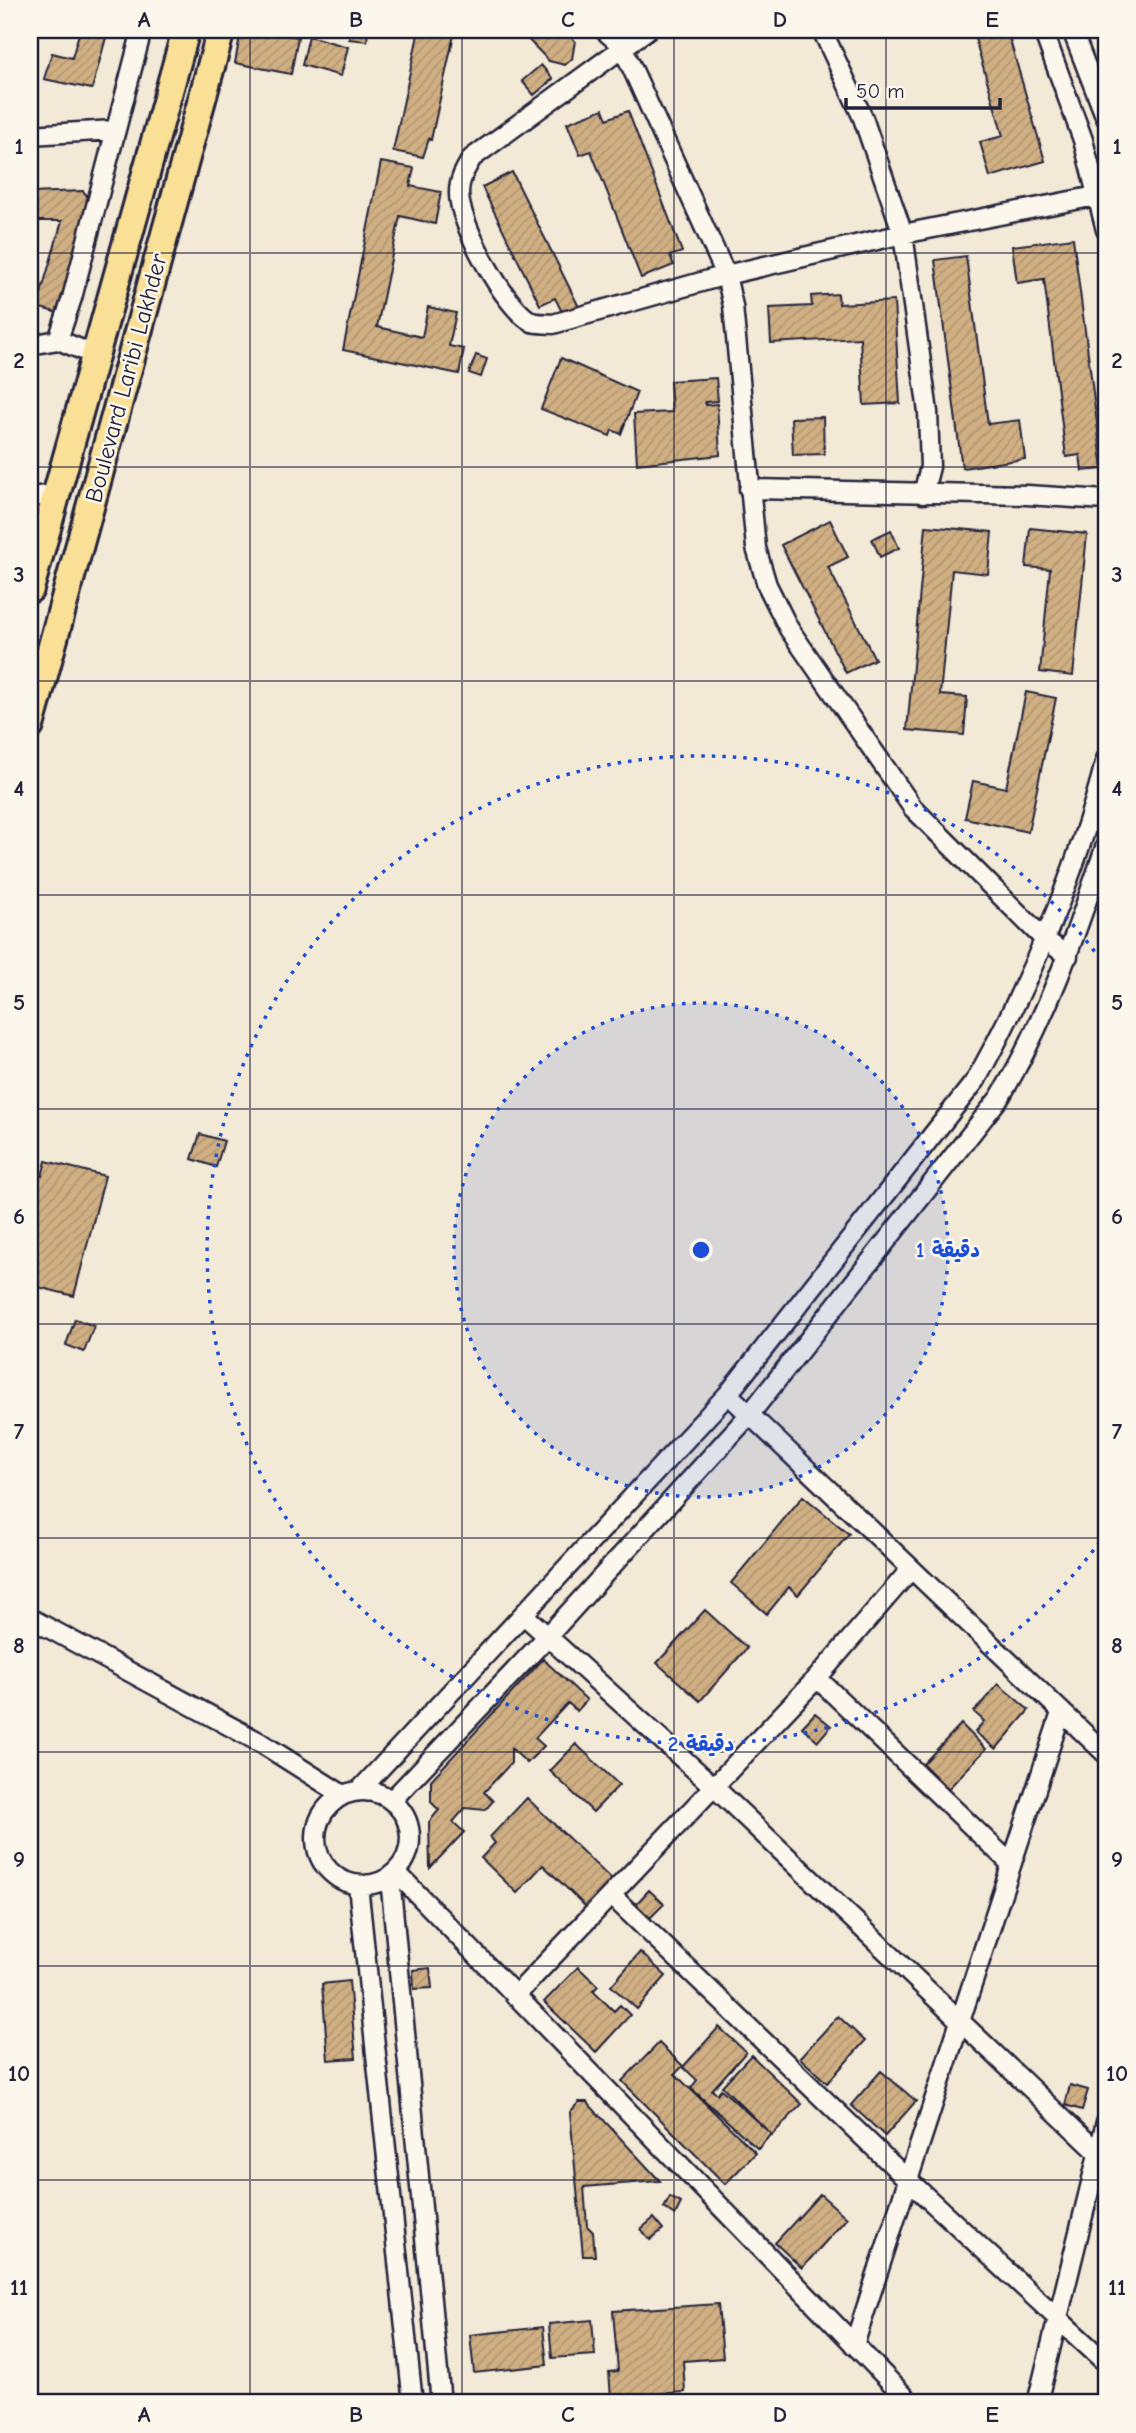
<svg xmlns="http://www.w3.org/2000/svg" width="1136" height="2433" font-family="'Comic Neue','Playpen Sans Arabic',sans-serif">
  <defs>
    <pattern id="building-hatch" width="6" height="6" patternUnits="userSpaceOnUse" patternTransform="scale(1.75)"><rect width="6" height="6" fill="#d0af83"/><path d="M-1 1l2-2M0 6l6-6M5 7l2-2" fill="none" stroke="#b29672"/></pattern>
  </defs>
  <rect width="100%" height="100%" fill="#f2e9d7"/>
  <filter id="ink" filterUnits="userSpaceOnUse"><feTurbulence type="fractalNoise" baseFrequency=".0143" numOctaves="2"/><feDisplacementMap in="SourceGraphic" scale="14" xChannelSelector="R" yChannelSelector="G"/><feConvolveMatrix kernelMatrix="1 2 1 2 8 2 1 2 1" color-interpolation-filters="sRGB"/></filter>
  <g filter="url(#ink)">
    <path fill="url(#building-hatch)" stroke="#22223b" stroke-width="2" d="M80,30H108L92,89L44,79L52,53L72,58Z
      M241,30H261L298,37L291,74L235,63Z
      M350,30H368L367,41L349,39Z
      M419,30H455L431,140L429,139L423,157L393,151Z
      M519,30H564L575,41L572,59L565,65L549,61Z
      M993,30H1007L1045,161L990,177L980,142L1003,136L974,35Z
      M309,36L348,47L341,76L302,65Z
      M541,65L553,79L534,95L522,81Z
      M603,109L607,119L628,111L682,252L670,256L674,265L641,278L591,151L580,155L567,123Z
      M381,162L414,168L410,186L441,192L435,224L400,216L377,327L422,337L428,307L456,313L449,346L464,349L459,374L343,350Z
      M512,172L580,309L564,316L555,298L540,305L482,187Z
      M83,191L95,205L62,314L37,307L62,221H30V193Z
      M1073,238L1103,469L1082,471L1080,455L1066,457L1044,279L1017,283L1012,246Z
      M966,256L988,424L1020,420L1025,459L962,468L935,260Z
      M838,294L839,304L894,301L900,403L864,405L860,338L771,343L769,308L812,306L811,296Z
      M476,355L487,359L481,377L469,373Z
      M561,358L637,392L621,434L612,430L610,436L541,409Z
      M716,378L718,401L705,402L706,405L717,404L720,455L637,464L634,414L672,412L670,381Z
      M823,417L824,454L793,455L791,418Z
      M830,520L848,557L828,567L875,659L846,673L781,545Z
      M926,526L992,532L988,574L952,570L940,695L967,697L964,735L907,730Z
      M1030,528L1087,534L1073,676L1040,672L1050,569L1026,567Z
      M891,530L899,548L880,557L872,539Z
      M1026,692L1056,698L1028,832L965,818L973,781L1006,788Z
      M200,1134L224,1141L216,1167L192,1159Z
      M46,1161L105,1176L74,1296L30,1285V1172L42,1176Z
      M75,1319L94,1326L84,1352L66,1345Z
      M803,1496L849,1534L798,1595L789,1587L767,1614L731,1583Z
      M705,1610L747,1648L700,1701L657,1663Z
      M543,1659L587,1700L577,1711L568,1703L535,1738L544,1746L527,1763L511,1748V1763L484,1792L493,1801L485,1810L465,1808L453,1822L464,1832L430,1868L429,1822L439,1810L431,1802V1780Z
      M998,1684L1029,1710L996,1749L975,1732L984,1721L974,1712Z
      M815,1713L831,1726L818,1741L802,1727Z
      M961,1724L986,1749L948,1789L923,1764Z
      M576,1744L619,1785L593,1812L550,1771Z
      M527,1798L612,1880L586,1907L543,1865L517,1893L481,1858L495,1843L490,1837Z
      M649,1890L664,1904L650,1918L636,1904Z
      M640,1952L666,1976L637,2009L611,1986Z
      M578,1967L598,1986L593,1991L614,2011L620,2005L630,2015L596,2052L544,2002Z
      M430,1968L432,1988L414,1989L413,1970Z
      M349,1981L356,2058L328,2060L322,1984Z
      M838,2016L865,2041L827,2083L800,2058Z
      M719,2027L746,2052L712,2090L717,2094L721,2089L771,2134L758,2149L691,2088L697,2080L683,2067Z
      M659,2043L683,2066L675,2074L756,2153L725,2184L622,2081Z
      M751,2055L802,2104L772,2135L722,2086Z
      M881,2071L916,2101L885,2136L851,2105Z
      M1070,2085L1088,2090L1082,2110L1065,2105Z
      M579,2102H587L660,2181L584,2187L587,2226L593,2232L595,2256H583L570,2112Z
      M820,2194L847,2218L802,2268L775,2243Z
      M670,2197L681,2203L675,2215L664,2208Z
      M654,2218L663,2229L650,2240L641,2229Z
      M718,2304L723,2358L683,2361L685,2392L611,2397L609,2372L618,2371L613,2311Z
      M592,2320L595,2355L552,2358L549,2324Z
      M543,2327L547,2365L474,2373L470,2335Z"/>
    <g fill="none" stroke-linecap="round" stroke-linejoin="round">
      <defs>
        <path id="street" d="M604,30L622,46L726,275L733,306L756,548L767,585L789,629L913,808L1044,939L1068,956
          M647,30L472,158C465,170 459,179 459,193C458,221 505,309 532,322C537,324 547,323 553,324L726,275L903,234L1106,194
          M822,30L863,118L903,234L928,412L930,467L923,494
          M1043,30L1083,140L1106,230
          M1072,30L1106,118
          M30,135L114,130
          M30,345L58,340
          M95,355L58,340L72,298L142,30
          M749,489L1027,495L1106,500
          M30,497L57,494
          M728,1394L1106,1754
          M525,1616L714,1787L1106,2160
          M30,1618L261,1743L343,1795
          M817,1678L1011,1864
          M316 1838a47 47 0 1 1 94 0a47 47 0 1 1-94 0Z
          M359,1791L728,1394L976,1080C1030,983 1079,866 1106,759
          M392,1800L547,1637L750,1414L1000,1097C1048,1017 1076,933 1106,845
          M396,1872L911,2403
          M390,1878L441,2403
          M358,1885L413,2403
          M612,1896L908,2180L1106,2363
          M515,1996L817,1678L911,1569
          M854,2345L1061,1713
          M1037,2403L1106,2122"/>
        <path id="primary" d="M30,589L186,30
          M30,726L221,30"/>
      </defs>
      <use href="#street" stroke="#22223b" stroke-width="23"/>
      <use href="#primary" stroke="#22223b" stroke-width="32"/>
      <use href="#street" stroke="#fbf7ec" stroke-width="18"/>
      <use href="#primary" stroke="#fadf96" stroke-width="26"/>
    </g>
  </g>
  <path fill="none" stroke="#22223b" stroke-width="2" stroke-opacity="0.55" d="M250,30V2403M462,30V2403M674,30V2403M886,30V2403M30,253H1106M30,467H1106M30,681H1106M30,895H1106M30,1109H1106M30,1324H1106M30,1538H1106M30,1752H1106M30,1966H1106M30,2180H1106"/>
  <circle cx="701" cy="1250" r="247" fill="#1d4ed8" fill-opacity=".12"/>
  <g fill="none" stroke="#1d4ed8" stroke-width="3.5" stroke-dasharray="3.5 7">
    <circle cx="701" cy="1250" r="247"/>
    <path d="M1106 1533A494 494 0 1 1 1106 967"/>
  </g>
  <g text-anchor="middle" dominant-baseline="central" stroke-width="5" stroke-linejoin="round" paint-order="stroke">
    <g font-size="24" fill="#22223b" stroke="#fbf7ec">
      <text transform="translate(126 378) rotate(-75)">Boulevard Laribi Lakhder</text>
    </g>
  </g>
  <circle cx="701" cy="1250" r="10" fill="#1d4ed8" stroke="#fbf7ec" stroke-width="3.5"/>
  <g font-size="21" text-anchor="middle" font-weight="bold" fill="#1d4ed8" stroke="#fbf7ec" stroke-width="5" stroke-linejoin="round" paint-order="stroke">
    <text x="948" y="1257">1 دقيقة</text>
    <text x="701" y="1751">2 دقيقة</text>
  </g>
  <rect width="1136" height="2433" fill="none" stroke="#fbf7ec" stroke-width="77"/>
  <path d="M846 98v10h154v-10" fill="none" stroke="#22223b" stroke-width="3.5"/>
  <text x="856" y="98" font-size="21" fill="#22223b" stroke="#fbf7ec" stroke-width="5" paint-order="stroke">50 m</text>
  <rect x="38" y="38" width="1060" height="2356" fill="none" stroke="#22223b" stroke-width="2.5"/>
  <g font-size="23" text-anchor="middle" font-weight="bold" fill="#22223b">
    <text x="144" y="27">A</text>
    <text x="356" y="27">B</text>
    <text x="568" y="27">C</text>
    <text x="780" y="27">D</text>
    <text x="992" y="27">E</text>
    <text x="19" y="154">1</text>
    <text x="1117" y="154">1</text>
    <text x="19" y="368">2</text>
    <text x="1117" y="368">2</text>
    <text x="19" y="582">3</text>
    <text x="1117" y="582">3</text>
    <text x="19" y="796">4</text>
    <text x="1117" y="796">4</text>
    <text x="19" y="1010">5</text>
    <text x="1117" y="1010">5</text>
    <text x="19" y="1224">6</text>
    <text x="1117" y="1224">6</text>
    <text x="19" y="1439">7</text>
    <text x="1117" y="1439">7</text>
    <text x="19" y="1653">8</text>
    <text x="1117" y="1653">8</text>
    <text x="19" y="1867">9</text>
    <text x="1117" y="1867">9</text>
    <text x="19" y="2081">10</text>
    <text x="1117" y="2081">10</text>
    <text x="19" y="2295">11</text>
    <text x="1117" y="2295">11</text>
    <text x="144" y="2422">A</text>
    <text x="356" y="2422">B</text>
    <text x="568" y="2422">C</text>
    <text x="780" y="2422">D</text>
    <text x="992" y="2422">E</text>
  </g>
</svg>
